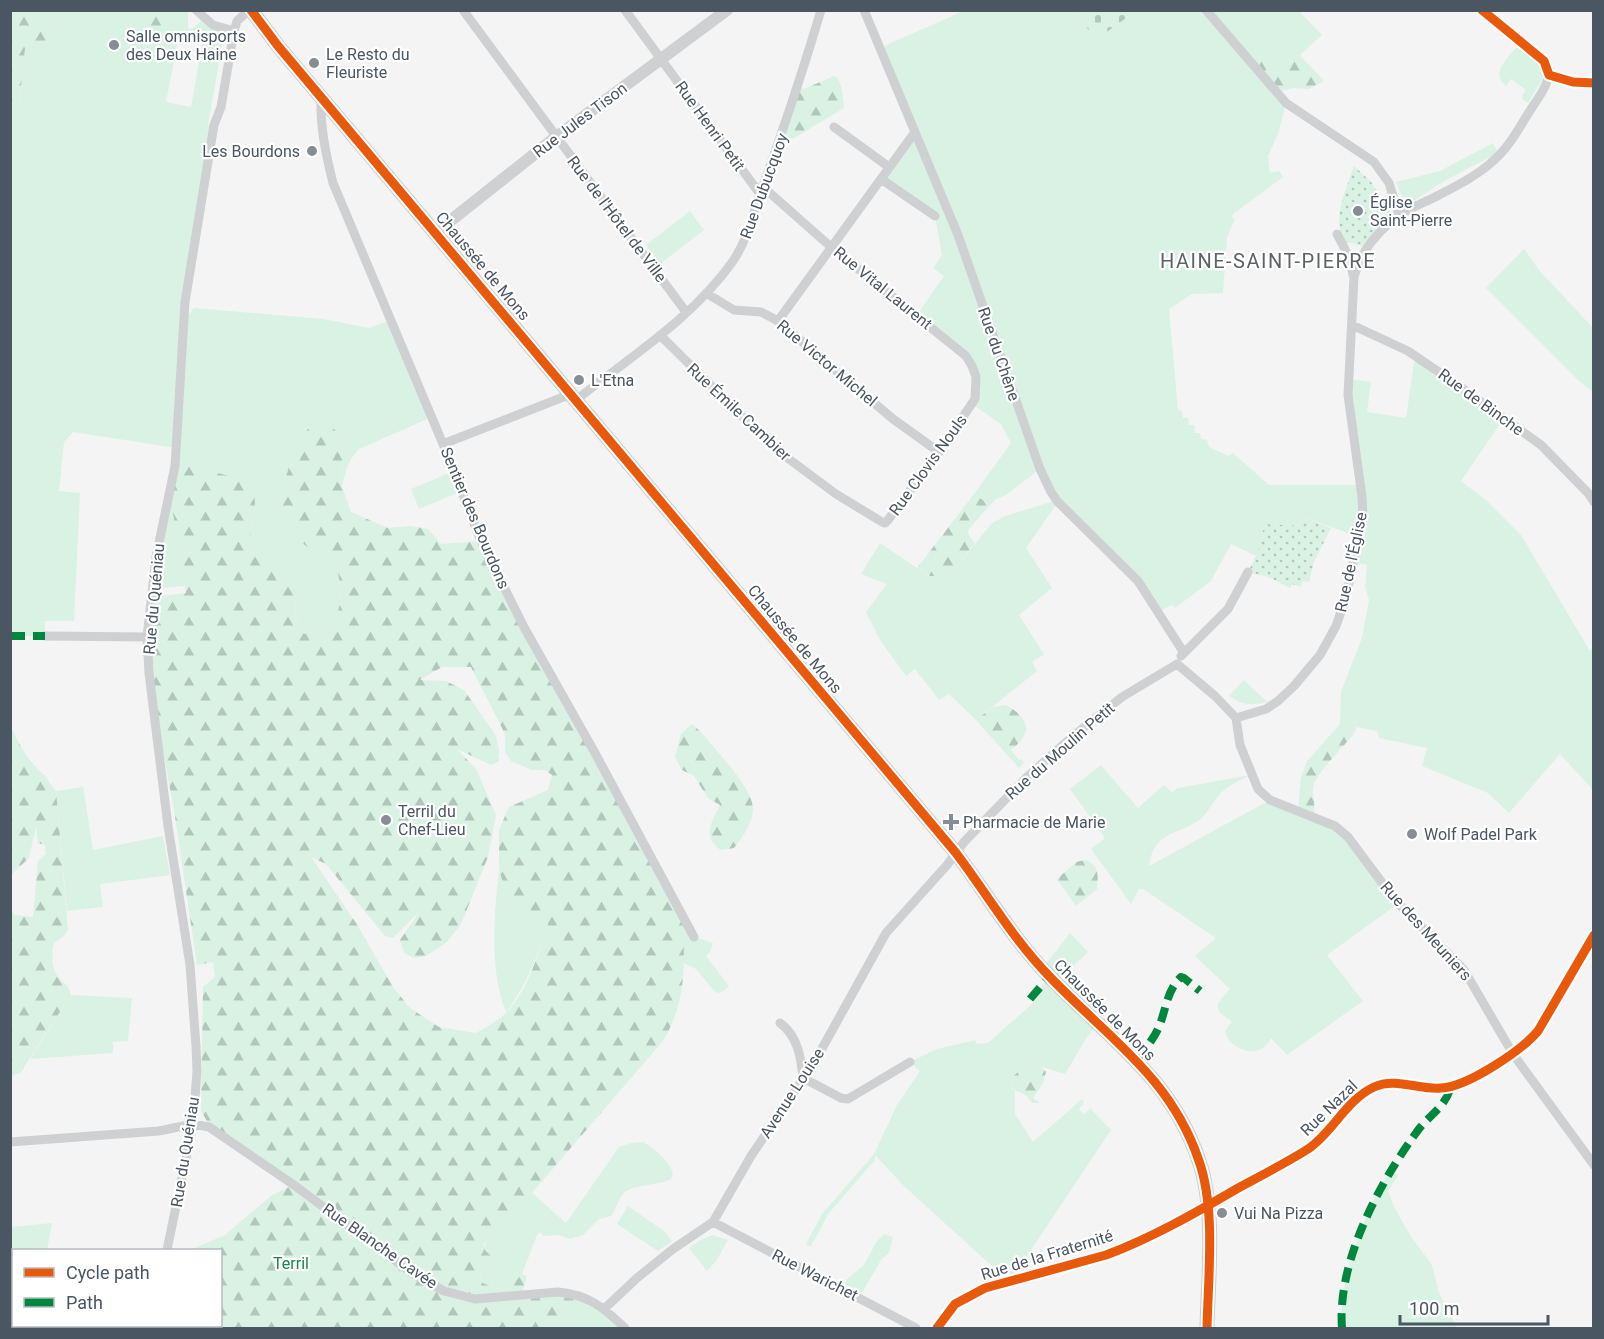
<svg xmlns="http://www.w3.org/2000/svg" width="1604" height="1339" font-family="Roboto,sans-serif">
  <defs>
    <pattern id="forest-firs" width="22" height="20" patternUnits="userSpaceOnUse" patternTransform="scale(1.5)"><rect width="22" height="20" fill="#d9f2e3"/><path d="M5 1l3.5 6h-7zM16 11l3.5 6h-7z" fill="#b2c7bb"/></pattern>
    <pattern id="cemetery-stones" width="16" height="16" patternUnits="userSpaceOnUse" patternTransform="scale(1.5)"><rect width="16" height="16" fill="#d9f2e3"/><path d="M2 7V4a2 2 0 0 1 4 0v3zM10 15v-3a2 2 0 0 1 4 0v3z" fill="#b2c7bb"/></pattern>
    <pattern id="park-dots" width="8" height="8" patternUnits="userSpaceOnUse" patternTransform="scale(1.5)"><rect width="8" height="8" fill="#d9f2e3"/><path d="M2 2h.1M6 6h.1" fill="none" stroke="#b2c7bb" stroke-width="1.8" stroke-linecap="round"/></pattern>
  </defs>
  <rect width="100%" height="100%" fill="#f4f4f4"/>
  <path fill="#d9f2e3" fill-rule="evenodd" d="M53,11H188V28L192,29L202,20L219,28V32L224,34L208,125H214L184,321L194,308L323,319L369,328L390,320L432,417L359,449C348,460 345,472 342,487L343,436L330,426L305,429L285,516L294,535L337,567C340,585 346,607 330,622C324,628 311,631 303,635L295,615L296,595L285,573L260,561L252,549L249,534L253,520L194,475L176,458V448L73,432L64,442L59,491L80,493L74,621H45V636H11L10,108L19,105L26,37L44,48ZM179,34L203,39L191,107L166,102Z
    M960,11H1072L1097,39L1136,11H1299L1322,35L1300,55L1291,57L1283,67H1276L1266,61L1286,103L1278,134L1268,156L1270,173L1279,171L1283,177L1233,214L1232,217L1235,219L1227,237L1223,293L1192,294L1169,309L1178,410L1182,411L1183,418H1188L1189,425H1194L1195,433H1200L1201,439L1207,440L1209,447L1228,456L1233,453L1269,485H1360L1348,379L1371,382L1367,412L1406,418L1414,363L1419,357L1504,418L1461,481L1486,500L1521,535L1590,651L1593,647V790L1560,754L1509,813L1488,793L1422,766L1427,748L1379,738L1377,731L1356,727L1354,723L1340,724L1341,692L1362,638L1369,600L1365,587L1367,565L1354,562L1359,537L1306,518L1302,526L1265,524L1256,556L1231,544L1211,581L1175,608L1172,605L1158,611L1149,596L1058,502L1026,548L1052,588L1019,615L1044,654L1032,662L1037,671L976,720L949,694L939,700L915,669L906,676L880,640L866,612L887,584L861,574L880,543L929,576H949L991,524L1005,516L1051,502L1050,492L1040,469L1006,495L996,499L990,505L974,494L1011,443L1001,424L972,404V366L916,316L944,276L933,268L942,255L935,216L881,179L915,131L880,48L961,12Z
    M1516,48H1523L1542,65L1543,78L1528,103L1523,100L1522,96L1526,90L1511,79L1506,86C1490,73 1507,59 1516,48Z
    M1493,143L1498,153L1444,181L1406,206L1396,182L1440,171Z
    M690,211L704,230L660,264L646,245Z
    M1524,249L1539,270L1593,328V392L1579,381L1486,288Z
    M454,471L462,491L419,509L411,489Z
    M170,495L185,586L158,588L159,596L150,597Z
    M1244,680L1267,702C1252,706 1242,705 1229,696Z
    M1101,765L1138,808L1164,785L1172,792L1178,788L1251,775C1240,780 1227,786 1219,795C1211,804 1208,814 1198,821C1185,830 1168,832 1157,844C1152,850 1150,859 1149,866L1270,800L1335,826L1399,903L1327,955L1363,1001L1287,1055L1271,1038C1258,1066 1222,1043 1226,1030C1227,1027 1230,1025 1232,1022C1213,1008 1213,1007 1230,989L1195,956L1216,938L1143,889H1139L1131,904L1091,849L1105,838L1070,789Z
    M83,787L93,850L163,836L170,875L100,884L103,907L67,911L56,791Z
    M499,871L509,898L549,923C537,956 527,985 506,1012C489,970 494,915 499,871Z
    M683,916L694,937L713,943L710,952L706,956L729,986L724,991L718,993L714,991L696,969L683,963Z
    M1070,933L1088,952L1056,983L1098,1024L1087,1037L1065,1074L1033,1064L1011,1087L1015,1091V1114L1033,1142L1082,1099L1084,1103L1079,1109L1084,1114L1090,1108L1111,1130L1015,1274L1004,1277L905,1187L875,1155V1160L829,1213L811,1246H808L806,1244L822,1214L874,1154L897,1105L920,1071L910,1062L937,1049L975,1040L977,1044L988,1043L1034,1002L1030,999L1049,977L1042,969Z
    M71,995L132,998L128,1041L113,1042V1053L30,1059Z
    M643,1142C655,1149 668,1160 673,1173L671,1179C658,1186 630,1184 622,1195C617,1202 616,1210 611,1216L599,1219L583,1235L570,1239L559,1235L543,1236L540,1232L537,1235L522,1274L504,1290L492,1287L483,1283L480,1273L491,1256C484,1249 483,1245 489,1237L532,1193L566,1223L619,1147L631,1143Z
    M1391,1169L1398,1176L1388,1191L1394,1207L1410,1235L1432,1265L1439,1293L1457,1328H1342C1338,1277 1365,1212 1391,1169Z
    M628,1206L664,1231L672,1241L658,1251L617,1224Z
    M52,1223L47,1250H14L13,1286L11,1287V1227Z
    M885,1234L893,1237L889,1253L881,1260L862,1293L845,1284L846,1280L863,1266L877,1241Z
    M712,1235L728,1240L716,1261L707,1271L689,1248L699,1241Z
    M578,1295L625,1328H559Z"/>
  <path fill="url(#forest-firs)" fill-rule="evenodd" d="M11,11H53L44,48L36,50L29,46L26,39L19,105L11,108Z
    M153,11H182L183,22L176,42H168L164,39L165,32L150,29Z
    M1300,55L1324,81L1309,89L1293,88L1282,91L1256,64L1260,60C1269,61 1274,67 1283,67L1291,57Z
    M834,76L838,78L842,89L844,108L789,141L781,138L798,87L804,89Z
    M330,426L343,436L342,487L351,512L388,528L411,526L428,529L441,544L481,541L683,916C684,963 688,999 663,1041L519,1208L489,1237L484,1244L485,1250L491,1256L480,1273L483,1283L492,1287L504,1290L522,1274L527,1276L522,1294L578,1295L559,1328H147V1326H220V1250H190L225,1235L272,1195L293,1185L208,1123L201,1111L203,987L215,977L213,962L197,965L174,810L151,689L150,597L186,593L170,495L176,458L182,452H189C197,460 199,465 194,475L196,477C216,471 217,472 236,479C272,492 244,523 252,547C259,568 277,562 286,575C289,579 295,589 296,595C297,601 294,608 295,614C296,620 301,629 304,634C312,631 324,628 330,622C346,607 340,585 337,567C323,557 306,548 295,536C269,507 290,465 301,434C309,426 319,426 330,426ZM442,667H471L505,734V752L511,761L532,770H545L552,775L548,790L509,807L499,830V871L509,898L548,924C538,954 529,988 507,1012C498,1021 486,1027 476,1033L439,1027L410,1008L393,987L356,923L311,857L326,864L385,936L393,938L420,911L400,940L404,953L414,958L426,956L447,942L461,924L488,857L496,815L476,769L457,749L491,765L498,762L499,750L496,736L464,690L446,681L420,680Z
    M974,494L990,505L968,530L969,536L975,543L949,576H930L917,568Z
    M1006,705C1029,718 1034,732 1011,750L1019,760L1021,759L1024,762L1019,768L976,720L993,707Z
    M1345,722L1354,723L1356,727L1354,734C1345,745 1317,773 1314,784C1311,795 1317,807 1313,817L1298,811L1301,777L1307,761L1340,724Z
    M692,724L701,732C715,750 755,789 753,811C752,824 742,838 734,848L721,850C701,837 712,821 720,805L708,798L694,776L682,770L675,757L681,734Z
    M10,726C21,746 25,757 42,773C48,778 50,786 56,791L68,930L64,936L54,943C51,956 51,970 61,980C68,987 68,985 71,995L20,1073L11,1076V910L15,915L33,917L38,861L46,854L45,845L38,843L36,827L29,858L11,875Z
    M1085,860C1100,865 1098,875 1097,889L1076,906L1057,879L1076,862Z
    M1033,1064L1042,1067L1046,1072L1043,1083L1033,1098L1040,1103H1032C1030,1101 1029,1098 1026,1096C1019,1090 1011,1092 1010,1081C1016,1072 1022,1068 1033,1064Z"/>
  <path fill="url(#cemetery-stones)" d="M1072,11H1136L1097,39Z"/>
  <path fill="url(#park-dots)" d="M1354,166L1371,182L1391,211L1362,246L1343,241C1333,215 1345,192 1354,166Z
    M1305,518L1331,528L1314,562L1309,582L1302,581L1301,587L1292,584L1290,588L1269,577L1248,572L1256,556L1265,524L1301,526Z"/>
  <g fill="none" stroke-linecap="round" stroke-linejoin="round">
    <path stroke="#ced0d2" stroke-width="9" d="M196,10L213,25L234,31
      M463,10L686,312
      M625,10L760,194
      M864,10L958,235L1040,469L1051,492L1058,502L1138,581L1184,653
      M1206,10L1286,103L1374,162L1389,183L1399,215
      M1549,75L1573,82L1594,83
      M321,98C320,127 326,155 333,183L443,444L481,541L525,629L595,753L694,937
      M834,127L889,167
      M881,179L935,216
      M1337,234L1349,257L1353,275
      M706,293L734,310L761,312L778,321L893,419L939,452
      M778,321L915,132
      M1352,325L1408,351L1452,381L1541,445L1588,493L1594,502
      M660,335L774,448L836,494L882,522L885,523L888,520L939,452L975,399L976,377L972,366L966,356L831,247L762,186
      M576,400C630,357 693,318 733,261C748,239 753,213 762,189C783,130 803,71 821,10
      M443,444L571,394
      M45,636L147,637
      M1181,656L1228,609L1248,572
      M1177,664L1215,696L1236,718
      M1236,718L1266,709L1278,701L1294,686L1320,655L1336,626L1346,597L1363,517L1362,497L1348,395L1354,277C1361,252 1377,231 1399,216C1411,207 1426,202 1439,195C1458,185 1478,175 1493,161C1510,147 1521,124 1533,106C1543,91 1554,78 1544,61L1482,10
      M1236,718L1240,745L1258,789L1270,800L1335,826L1348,837L1395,900L1464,970L1513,1054L1594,1165
      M780,1023C798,1036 801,1058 803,1078
      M803,1078L841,1098L848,1099L910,1062
      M10,1142L159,1131L193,1124L209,1127L294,1185L412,1273L444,1291L475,1299L558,1292C589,1295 603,1307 625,1328
      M713,1222L916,1328
      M167,1250L193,1124L197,1071L196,1046L190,965L168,826L149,673L147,637L156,557L175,466L185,302L214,125L221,107L234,31L237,21L249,10
      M10,1287L14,1286
      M604,1309L637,1278L673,1249L713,1222L751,1156L814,1063L886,933L947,865L964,842L1027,777L1072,737L1122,697L1177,664
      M147,1328V1326
      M937,1328L955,1304L985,1288L1106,1255C1152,1238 1197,1212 1240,1187C1262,1175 1286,1163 1308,1149C1333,1132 1346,1100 1374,1087C1395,1077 1419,1090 1441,1088C1467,1087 1521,1051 1538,1031L1594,935"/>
    <path stroke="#ced0d2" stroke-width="12" d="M435,233L556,137L727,10"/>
    <path stroke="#caced1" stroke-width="15" d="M251,10L278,46L956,853C987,894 1013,939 1049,976C1107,1037 1171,1077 1199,1161C1216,1209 1208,1278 1207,1328"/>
    <path stroke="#00873e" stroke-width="8" stroke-dasharray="15 8" stroke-linecap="butt" d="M10,636H45
      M1030,999L1049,977
      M1137,1061C1143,1051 1153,1040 1158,1029C1166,1012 1166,991 1181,977L1184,978L1200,991
      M1342,1328C1337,1263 1378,1185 1416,1133C1428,1115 1445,1109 1451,1086"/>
    <defs>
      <path id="cycleway" d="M251,10L278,46L956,853C987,894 1013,939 1049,976C1107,1037 1171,1077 1199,1161C1216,1209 1208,1278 1207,1328
        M1482,10L1544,61L1549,75L1573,82L1594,83
        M937,1328L955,1304L985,1288L1106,1255C1152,1238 1197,1212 1240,1187C1262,1175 1286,1163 1308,1149C1333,1132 1346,1100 1374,1087C1395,1077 1419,1090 1441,1088C1467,1087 1521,1051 1538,1031L1594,935"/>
    </defs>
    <use href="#cycleway" stroke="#fff" stroke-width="13"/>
    <use href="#cycleway" stroke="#e8590c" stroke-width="9"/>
  </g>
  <g fill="#868d94" stroke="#fff" stroke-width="2">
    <circle cx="114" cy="45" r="6"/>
    <circle cx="314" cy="63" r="6"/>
    <circle cx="312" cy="151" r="6"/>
    <circle cx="1358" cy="211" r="6"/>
    <circle cx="579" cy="380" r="6"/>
    <circle cx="386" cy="820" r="6"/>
    <path d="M948 813h6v6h6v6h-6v6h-6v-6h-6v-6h6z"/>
    <circle cx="1412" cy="834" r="6"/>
    <circle cx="1222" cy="1213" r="6"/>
  </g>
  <g text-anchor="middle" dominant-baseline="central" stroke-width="4.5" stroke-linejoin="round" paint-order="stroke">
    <g font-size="16" fill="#4a5661" stroke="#fff" text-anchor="start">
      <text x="126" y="36">Salle omnisports<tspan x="126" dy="18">des Deux Haine</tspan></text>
      <text x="326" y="54">Le Resto du<tspan x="326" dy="18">Fleuriste</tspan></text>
      <text x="300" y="151" text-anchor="end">Les Bourdons</text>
      <text x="1370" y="202">Église<tspan x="1370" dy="18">Saint-Pierre</tspan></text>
      <text x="591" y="380">L'Etna</text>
      <text x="398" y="811">Terril du<tspan x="398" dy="18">Chef-Lieu</tspan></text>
      <text x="963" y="822">Pharmacie de Marie</text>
      <text x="1424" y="834">Wolf Padel Park</text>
      <text x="1234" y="1213">Vui Na Pizza</text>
    </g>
    <g font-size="16" fill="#4a5661" stroke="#fff">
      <text transform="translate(580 120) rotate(-37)">Rue Jules Tison</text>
      <text transform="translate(710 126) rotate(54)">Rue Henri Petit</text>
      <text transform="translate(764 186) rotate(-70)">Rue Dubucquoy</text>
      <text transform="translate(617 219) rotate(53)">Rue de l'Hôtel de Ville</text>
      <text transform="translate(483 266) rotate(50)">Chaussée de Mons</text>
      <text transform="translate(883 288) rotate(39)">Rue Vital Laurent</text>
      <text transform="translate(999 354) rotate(71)">Rue du Chêne</text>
      <text transform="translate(827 363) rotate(40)">Rue Victor Michel</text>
      <text transform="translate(1481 402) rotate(36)">Rue de Binche</text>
      <text transform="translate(739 412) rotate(43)">Rue Émile Cambier</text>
      <text transform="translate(928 465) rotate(-54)">Rue Clovis Nouls</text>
      <text transform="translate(475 518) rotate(67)">Sentier des Bourdons</text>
      <text transform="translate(1351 562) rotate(-78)">Rue de l'Église</text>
      <text transform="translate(154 599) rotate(-85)">Rue du Quéniau</text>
      <text transform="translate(795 639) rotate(50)">Chaussée de Mons</text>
      <text transform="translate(1060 751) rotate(-41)">Rue du Moulin Petit</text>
      <text transform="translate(1426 931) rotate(48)">Rue des Meuniers</text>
      <text transform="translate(1105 1010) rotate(45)">Chaussée de Mons</text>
      <text transform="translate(792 1093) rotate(-57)">Avenue Louise</text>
      <text transform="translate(1329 1108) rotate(-44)">Rue Nazal</text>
      <text transform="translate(185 1152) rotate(-81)">Rue du Quéniau</text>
      <text transform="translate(380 1246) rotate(35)">Rue Blanche Cavée</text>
      <text transform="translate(1047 1255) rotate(-17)">Rue de la Fraternité</text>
      <text transform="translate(815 1275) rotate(27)">Rue Warichet</text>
    </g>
    <g font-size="16" fill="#17864f" stroke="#fff">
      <text x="291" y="1263">Terril</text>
    </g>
    <g font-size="20" letter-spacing="1.5" fill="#5f6368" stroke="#fff">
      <text x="1268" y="261">HAINE-SAINT-PIERRE</text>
    </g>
  </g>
  <rect width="1604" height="1339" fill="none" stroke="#4a5661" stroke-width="24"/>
  <rect x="12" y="1249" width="210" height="78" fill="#ffffff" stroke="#b7bbc0" stroke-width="1.5"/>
  <rect x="24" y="1268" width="30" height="9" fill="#e8590c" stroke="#b7bbc0" stroke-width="1.5"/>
  <text x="66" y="1279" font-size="18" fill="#4a5661">Cycle path</text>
  <rect x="24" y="1298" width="30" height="9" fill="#00873e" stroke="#b7bbc0" stroke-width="1.5"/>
  <text x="66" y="1309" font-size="18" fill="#4a5661">Path</text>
  <path d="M1400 1315v9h148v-9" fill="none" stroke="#4a5661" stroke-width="3"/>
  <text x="1409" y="1315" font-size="18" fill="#4a5661" stroke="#ffffff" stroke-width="4.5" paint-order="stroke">100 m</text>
</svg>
